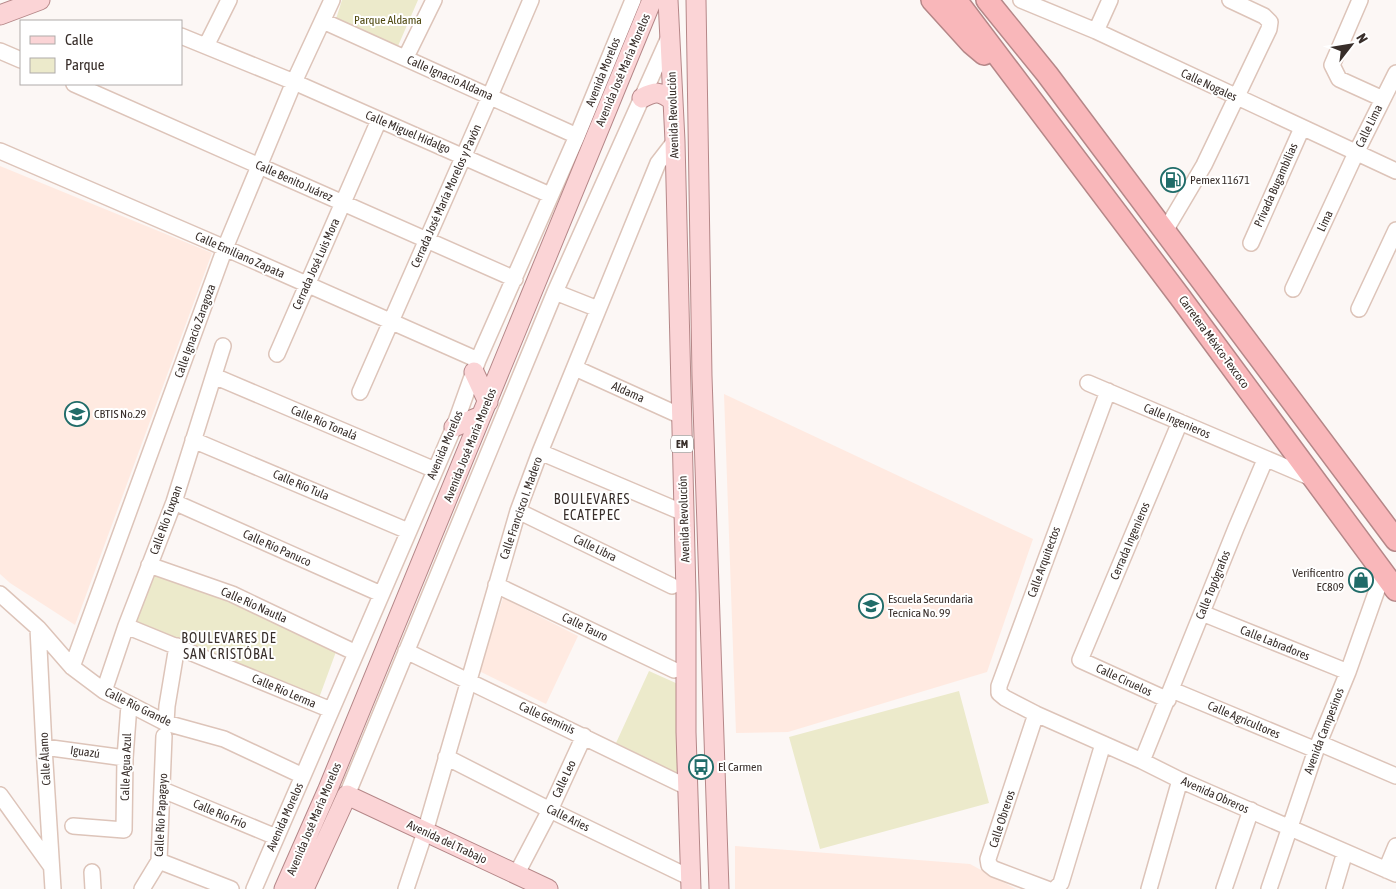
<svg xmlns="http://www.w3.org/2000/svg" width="1396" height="889" font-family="'Asap Condensed',sans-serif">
  <rect width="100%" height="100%" fill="#fcf7f5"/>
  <path fill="#ffeae1" d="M0,166L212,253L75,625L10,583L0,574Z
    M724,394L1033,539L987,672L788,732L736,733Z
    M503,598L578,636L546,704L479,671Z
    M735,846L970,864L1016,889H735Z"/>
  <path fill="#eceacb" d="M342,0H418L398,46L336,19Z
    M154,570L337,649L319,698L132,623Z
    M649,671L678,684L682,776L616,743Z
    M959,691L989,803L820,849L789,737Z"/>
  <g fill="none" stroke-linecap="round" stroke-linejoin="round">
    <defs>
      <path id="minor" d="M1021,0L1096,31L1396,171
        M1360,0L1332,65L1339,79L1383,99
        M323,21L577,136
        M1096,31L1110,0
        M181,36L294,82L550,195
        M206,46L229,0
        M0,51L21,60
        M406,57L434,0
        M74,84L515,279
        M0,151L225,248L478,360
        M1165,231L1204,165L1269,29L1270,22L1264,16L1230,0
        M1251,243L1302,128
        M1293,289L1356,153L1396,73
        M555,292L598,309
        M1359,309L1396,230
        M277,354L379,120
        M575,368L681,416
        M214,376L435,470
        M1088,383L1314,479
        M1108,391L999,686V693L1005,698L1036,714L1142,761L1180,780L1396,874
        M360,392L490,96L531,0
        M193,440L408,531
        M540,452L684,513
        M174,502L381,594
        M518,511L672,586
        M149,565L232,594L356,653
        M496,585L674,670
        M0,594L38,628L72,667L104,691L166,723L224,739L303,776
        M1202,613L1348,672
        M126,626L331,710
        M38,628L44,747L53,889
        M406,651L687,787
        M72,667L225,248L294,82L332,0
        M1172,690L1316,750
        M104,691L126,626L174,502L223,346
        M1168,700L1080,660L1180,422
        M1036,714L988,859L989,865L994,869L1047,889
        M166,723L167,706L177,646
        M1319,743L1396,776
        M44,747L125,758
        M446,757L550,810L691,878
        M1142,761L1236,528L1265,460
        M163,790L276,837
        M0,795L51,866
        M347,795L555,292L670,35
        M73,826L124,830L125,758L129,705
        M159,861L231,889
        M1386,870L1396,846
        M92,872L93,889
        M516,875L550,810L584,736
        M142,889L159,861L164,736
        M254,889L454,427L478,360L577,136L633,0
        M406,889L425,832L518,511L540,452L658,163L675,141
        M1055,889L1061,883L1103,744
        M1149,889L1180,780
        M1224,889L1251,810
        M1269,889L1316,750L1348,672L1383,573
        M1334,889L1345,852"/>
      <path id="major" d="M668,0L675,141L686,594V732L691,889
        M696,0L702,376L719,889
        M0,15L40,0
        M642,98C656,91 660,91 673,101
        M474,372L488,402
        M454,427L481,416
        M284,889L328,789L652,0
        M304,889L347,795L548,889"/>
      <path id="highway" d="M932,0L971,43L984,54
        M956,0L1180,297L1396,590
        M987,0L1047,74L1396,540"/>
    </defs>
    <use href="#minor" stroke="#ddc4b9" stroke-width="18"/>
    <use href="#major" stroke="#b58788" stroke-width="21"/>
    <use href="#highway" stroke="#b58788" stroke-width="24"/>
    <use href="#minor" stroke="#fff" stroke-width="15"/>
    <use href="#major" stroke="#fbd4d6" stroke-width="19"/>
    <use href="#highway" stroke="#f9b7ba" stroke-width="21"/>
  </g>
  <defs>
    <symbol id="fuel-ring" viewBox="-11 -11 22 22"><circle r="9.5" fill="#fff" stroke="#206c69" stroke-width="1.5"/><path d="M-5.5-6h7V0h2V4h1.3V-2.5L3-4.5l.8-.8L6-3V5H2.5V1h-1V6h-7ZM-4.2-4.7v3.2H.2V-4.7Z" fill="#206c69"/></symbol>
    <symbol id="school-ring" viewBox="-11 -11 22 22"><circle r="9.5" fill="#fff" stroke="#206c69" stroke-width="1.5"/><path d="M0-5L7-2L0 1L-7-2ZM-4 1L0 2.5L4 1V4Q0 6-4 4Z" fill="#206c69"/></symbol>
    <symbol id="shop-ring" viewBox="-11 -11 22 22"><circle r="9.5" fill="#fff" stroke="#206c69" stroke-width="1.5"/><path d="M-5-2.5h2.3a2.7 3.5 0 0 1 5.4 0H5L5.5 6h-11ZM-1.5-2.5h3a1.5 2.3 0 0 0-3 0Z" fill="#206c69"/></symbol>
    <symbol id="bus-ring" viewBox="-11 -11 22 22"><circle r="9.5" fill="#fff" stroke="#206c69" stroke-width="1.5"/><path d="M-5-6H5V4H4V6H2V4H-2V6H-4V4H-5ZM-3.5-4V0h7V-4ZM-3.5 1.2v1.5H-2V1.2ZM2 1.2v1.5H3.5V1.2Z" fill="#206c69"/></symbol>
  </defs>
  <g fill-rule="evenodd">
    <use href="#fuel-ring" x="1159" y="166" width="28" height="28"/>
    <use href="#school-ring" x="63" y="400" width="28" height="28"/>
    <use href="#shop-ring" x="1347" y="566" width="28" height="28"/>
    <use href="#school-ring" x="857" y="592" width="28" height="28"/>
    <use href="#bus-ring" x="687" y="753" width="28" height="28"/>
  </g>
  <g text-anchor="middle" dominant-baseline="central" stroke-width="4" stroke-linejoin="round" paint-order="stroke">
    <rect fill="#fff" stroke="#746d6a" stroke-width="1" x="671" y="435.5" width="22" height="17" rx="4"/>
    <g font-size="11" font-weight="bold" fill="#382e2a">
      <text x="682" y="444">EM</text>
    </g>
    <g font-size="12" fill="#4f4910" stroke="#fff">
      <text x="388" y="20">Parque Aldama</text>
    </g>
    <g font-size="12" fill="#382e2a" stroke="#fff">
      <text transform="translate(623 70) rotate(-67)">Avenida José María Morelos</text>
      <text transform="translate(603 72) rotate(-68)">Avenida Morelos</text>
      <text transform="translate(450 78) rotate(24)">Calle Ignacio Aldama</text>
      <text transform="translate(1209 85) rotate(25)">Calle Nogales</text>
      <text transform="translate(673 115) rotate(-92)">Avenida Revolución</text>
      <text transform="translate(1369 126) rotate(-64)">Calle Lima</text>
      <text transform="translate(408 132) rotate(23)">Calle Miguel Hidalgo</text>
      <text transform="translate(294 181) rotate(24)">Calle Benito Juárez</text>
      <text transform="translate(1276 185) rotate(-66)">Privada Bugambilias</text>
      <text transform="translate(446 196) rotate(-66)">Cerrada José María Morelos y Pavón</text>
      <text transform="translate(1325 221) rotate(-65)">Lima</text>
      <text transform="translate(240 255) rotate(24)">Calle Emiliano Zapata</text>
      <text transform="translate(316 264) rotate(-66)">Cerrada José Luis Mora</text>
      <text transform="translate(195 331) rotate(-70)">Calle Ignacio Zaragoza</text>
      <text transform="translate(1214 342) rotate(54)">Carretera México-Texcoco</text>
      <text transform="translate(628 392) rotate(24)">Aldama</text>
      <text transform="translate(1177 421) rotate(23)">Calle Ingenieros</text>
      <text transform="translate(324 423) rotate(23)">Calle Río Tonalá</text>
      <text transform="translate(445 445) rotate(-67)">Avenida Morelos</text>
      <text transform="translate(470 445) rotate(-68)">Avenida José María Morelos</text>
      <text transform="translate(301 485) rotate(23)">Calle Río Tula</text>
      <text transform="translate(521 508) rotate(-71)">Calle Francisco I. Madero</text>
      <text transform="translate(684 519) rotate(-92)">Avenida Revolución</text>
      <text transform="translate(166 520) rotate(-70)">Calle Río Tuxpan</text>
      <text transform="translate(1130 541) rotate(-67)">Cerrada Ingenieros</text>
      <text transform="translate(277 548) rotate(24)">Calle Río Panuco</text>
      <text transform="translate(595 548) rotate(26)">Calle Libra</text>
      <text transform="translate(1044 562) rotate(-70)">Calle Arquitectos</text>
      <text transform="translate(1213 585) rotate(-68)">Calle Topógrafos</text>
      <text transform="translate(254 605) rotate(24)">Calle Río Nautla</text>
      <text transform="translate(585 627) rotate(26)">Calle Tauro</text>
      <text transform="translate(1275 643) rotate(22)">Calle Labradores</text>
      <text transform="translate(1124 680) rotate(25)">Calle Ciruelos</text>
      <text transform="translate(284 691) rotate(23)">Calle Río Lerma</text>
      <text transform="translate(138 707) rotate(26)">Calle Río Grande</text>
      <text transform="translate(547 718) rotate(25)">Calle Geminis</text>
      <text transform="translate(1244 720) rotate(23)">Calle Agricultores</text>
      <text transform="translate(1324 731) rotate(-69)">Avenida Campesinos</text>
      <text transform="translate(85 752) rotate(8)">Iguazú</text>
      <text transform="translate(45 759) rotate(-93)">Calle Álamo</text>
      <text transform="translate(126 767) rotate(-88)">Calle Agua Azul</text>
      <text transform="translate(564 779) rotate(-65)">Calle Leo</text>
      <text transform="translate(1215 795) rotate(24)">Avenida Obreros</text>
      <text transform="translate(220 814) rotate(23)">Calle Río Frío</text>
      <text transform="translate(161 815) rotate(-87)">Calle Río Papagayo</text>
      <text transform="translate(285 817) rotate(-66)">Avenida Morelos</text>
      <text transform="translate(568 818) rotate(26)">Calle Aries</text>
      <text transform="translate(314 819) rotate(-67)">Avenida José María Morelos</text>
      <text transform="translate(1002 819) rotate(-72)">Calle Obreros</text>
      <text transform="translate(447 842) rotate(25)">Avenida del Trabajo</text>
    </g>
    <g font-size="12" fill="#382e2a" stroke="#fff" text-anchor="start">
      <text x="1190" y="180">Pemex 11671</text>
      <text x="94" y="414">CBTIS No.29</text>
      <text x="1344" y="573" text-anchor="end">Verificentro<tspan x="1344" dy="14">EC809</tspan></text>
      <text x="888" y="599">Escuela Secundaria<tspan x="888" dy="14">Tecnica No. 99</tspan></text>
      <text x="718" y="767">El Carmen</text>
    </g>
    <g font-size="14" letter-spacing="1" fill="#382e2a" stroke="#fff">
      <text x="592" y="499">BOULEVARES<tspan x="592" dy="16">ECATEPEC</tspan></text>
      <text x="229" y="638">BOULEVARES DE<tspan x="229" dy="16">SAN CRISTÓBAL</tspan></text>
    </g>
  </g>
  <rect x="20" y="20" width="162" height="65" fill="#ffffff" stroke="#afabaa"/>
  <rect x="30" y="36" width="25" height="8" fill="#fbd4d6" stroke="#afabaa"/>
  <text x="65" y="45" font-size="15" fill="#382e2a">Calle</text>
  <rect x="30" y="58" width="25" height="15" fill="#eceacb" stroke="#afabaa"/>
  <text x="65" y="70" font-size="15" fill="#382e2a">Parque</text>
  <g transform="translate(1351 45) rotate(59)" stroke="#ffffff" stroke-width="4" paint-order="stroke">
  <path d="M0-4L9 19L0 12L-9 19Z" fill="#382e2a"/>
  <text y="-8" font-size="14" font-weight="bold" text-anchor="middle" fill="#382e2a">N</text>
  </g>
</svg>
